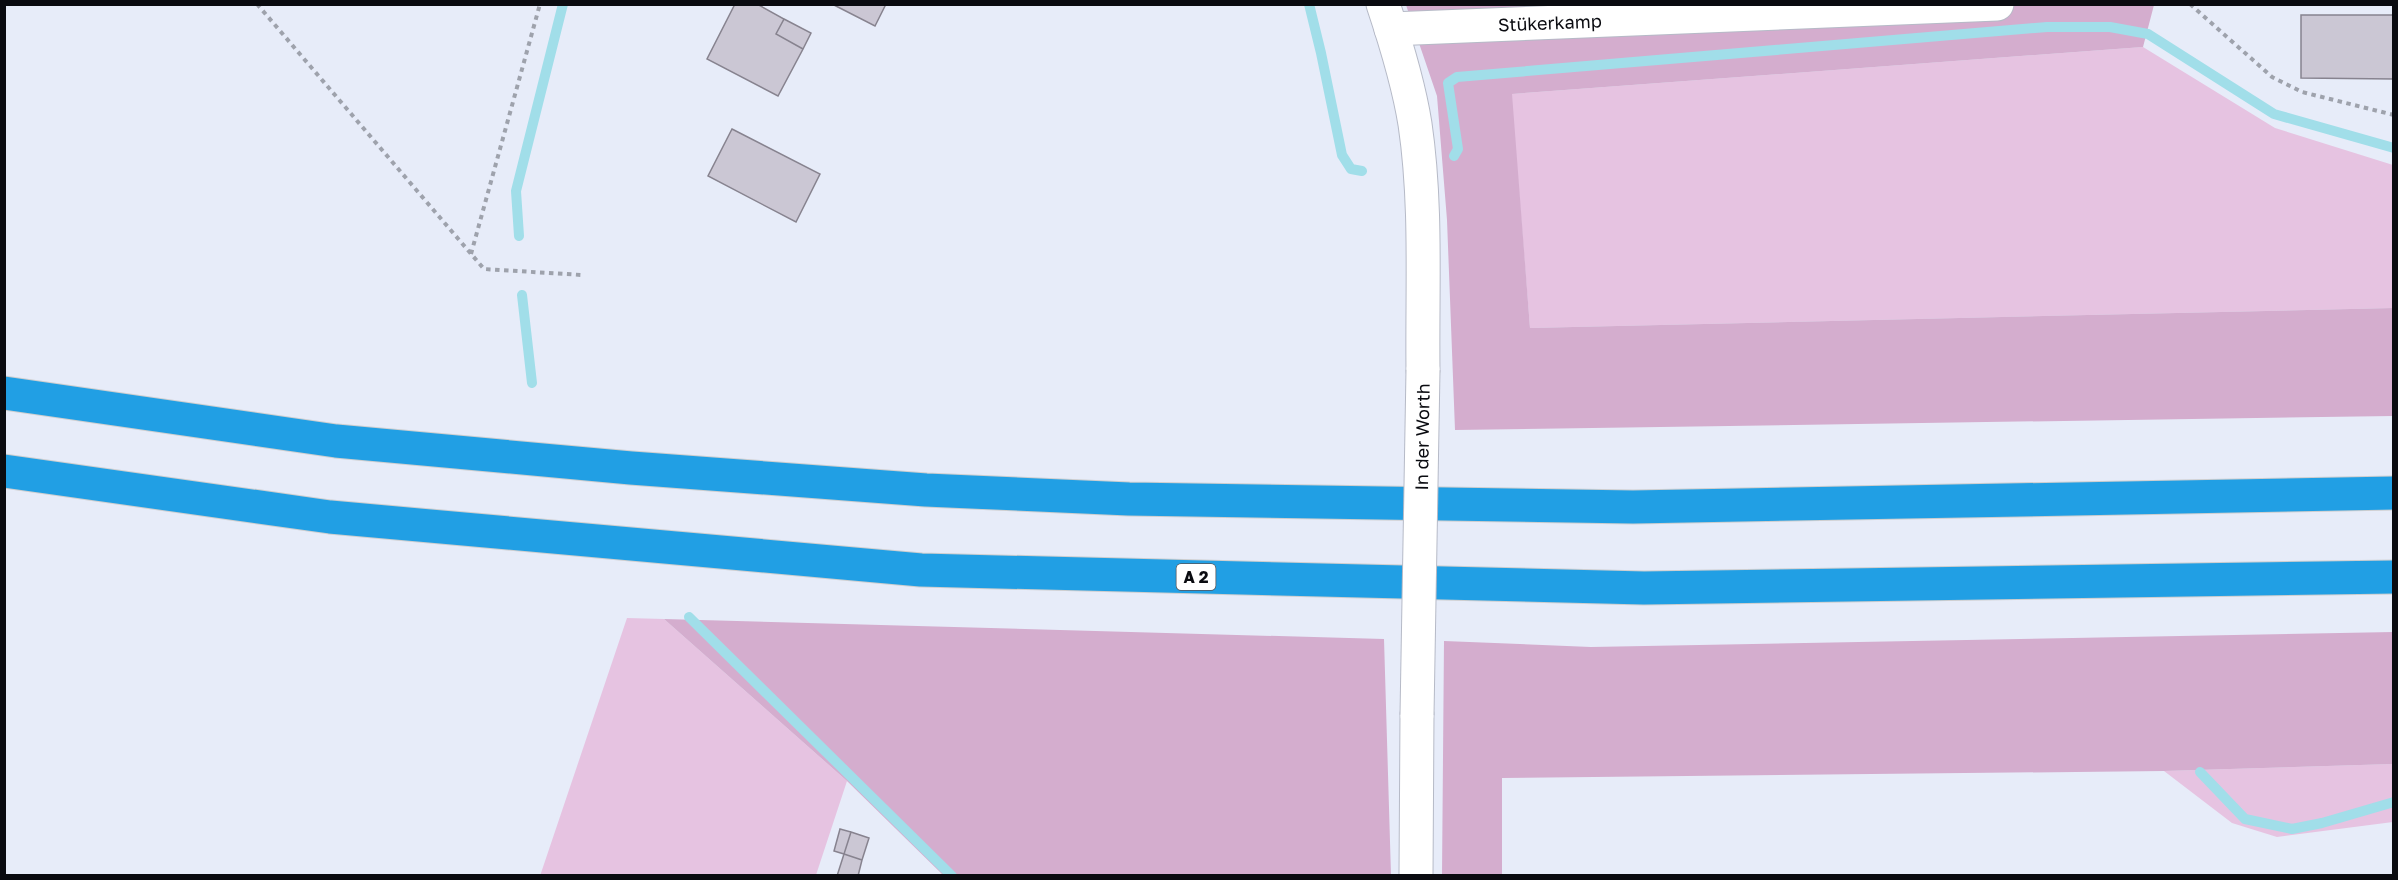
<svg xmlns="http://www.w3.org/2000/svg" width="2398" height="880" font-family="'Golos Text',sans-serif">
  <rect width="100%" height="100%" fill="#e7ecf9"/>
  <path fill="#e6c3e1" d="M2143,47L2275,128L2393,165V308L1530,328L1511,94Z
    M627,618L664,619L847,781L816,875L540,876Z
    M2393,764V822L2277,837L2232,823L2164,771Z"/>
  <path fill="#d4adce" d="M1406,5H2154L2143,47L1512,94L1530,328L2393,308V416L1455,430L1447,220L1437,96Z
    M664,619L1384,639L1391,875H943L847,781Z
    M2393,632V764L2164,771L1502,778V875H1442L1444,641L1591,647Z"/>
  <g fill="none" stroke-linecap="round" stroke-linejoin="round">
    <path stroke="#a1dee9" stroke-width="10" d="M1309,4L1321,53L1342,155L1351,169L1362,171
      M1454,156L1458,149L1448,83L1457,77L2047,27H2110L2148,34L2274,114L2394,148
      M519,236L516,191L563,4
      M522,295L532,383
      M689,617L952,876
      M2200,772L2245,819L2292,829L2322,823L2394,802"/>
  </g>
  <path fill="#cbc7d4" stroke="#87838f" stroke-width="1.5" d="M735,4H757L784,19L776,34L803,49L778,96L707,59Z
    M832,4H886L875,26Z
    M2301,15H2394V79L2301,78Z
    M784,19L811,33L803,49L776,34Z
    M732,129L820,174L796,222L708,176Z
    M840,829L851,832L844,854L834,851Z
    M851,832L869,838L862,860L844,854Z
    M844,854L862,860L858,876H837Z"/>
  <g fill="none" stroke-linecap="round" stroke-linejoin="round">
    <defs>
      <g id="minor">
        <path d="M1383,4C1395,40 1409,86 1415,124C1427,205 1422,289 1423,370"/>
        <path id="s1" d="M1391,29L1997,4"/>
        <path d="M1416,876L1417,715"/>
      </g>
      <path id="motorway" d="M4,393L336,441L631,468L926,490L1129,499L1633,507L2394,493
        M4,471L330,517L921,570L1644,588L2394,577"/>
    </defs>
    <use href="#minor" stroke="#b6bac7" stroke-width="35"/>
    <use href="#motorway" stroke="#cececf" stroke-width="35"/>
    <path stroke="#9ea2ac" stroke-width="4" stroke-dasharray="4.5 4.5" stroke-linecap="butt" d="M257,4L484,269L582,275
      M2190,4L2272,77L2302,92L2394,115
      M471,254L540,4"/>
    <use href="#minor" stroke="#fff" stroke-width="33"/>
    <use href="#motorway" stroke="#219fe4" stroke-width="33"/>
    <defs>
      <g id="minor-bridge">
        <path id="s2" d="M1417,715L1423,370"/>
      </g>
    </defs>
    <use href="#minor-bridge" stroke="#b6bac7" stroke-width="35" stroke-linecap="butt"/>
    <use href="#minor-bridge" stroke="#fff" stroke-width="33"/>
  </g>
  <g text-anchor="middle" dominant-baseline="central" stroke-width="4.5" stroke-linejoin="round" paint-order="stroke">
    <rect fill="#fff" stroke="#545458" stroke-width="1.5" x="1176.5" y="564" width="39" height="26" rx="4.5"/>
    <g font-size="16" font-weight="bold" fill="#0a0b10">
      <text x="1196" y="577">A 2</text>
    </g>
    <g font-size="18" fill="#0a0b10" stroke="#fff">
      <text stroke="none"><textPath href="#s1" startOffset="159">Stükerkamp</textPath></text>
      <text stroke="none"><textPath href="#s2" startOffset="278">In der Worth</textPath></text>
    </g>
  </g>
  <rect width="2398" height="880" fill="none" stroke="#0a0b10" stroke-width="12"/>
</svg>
